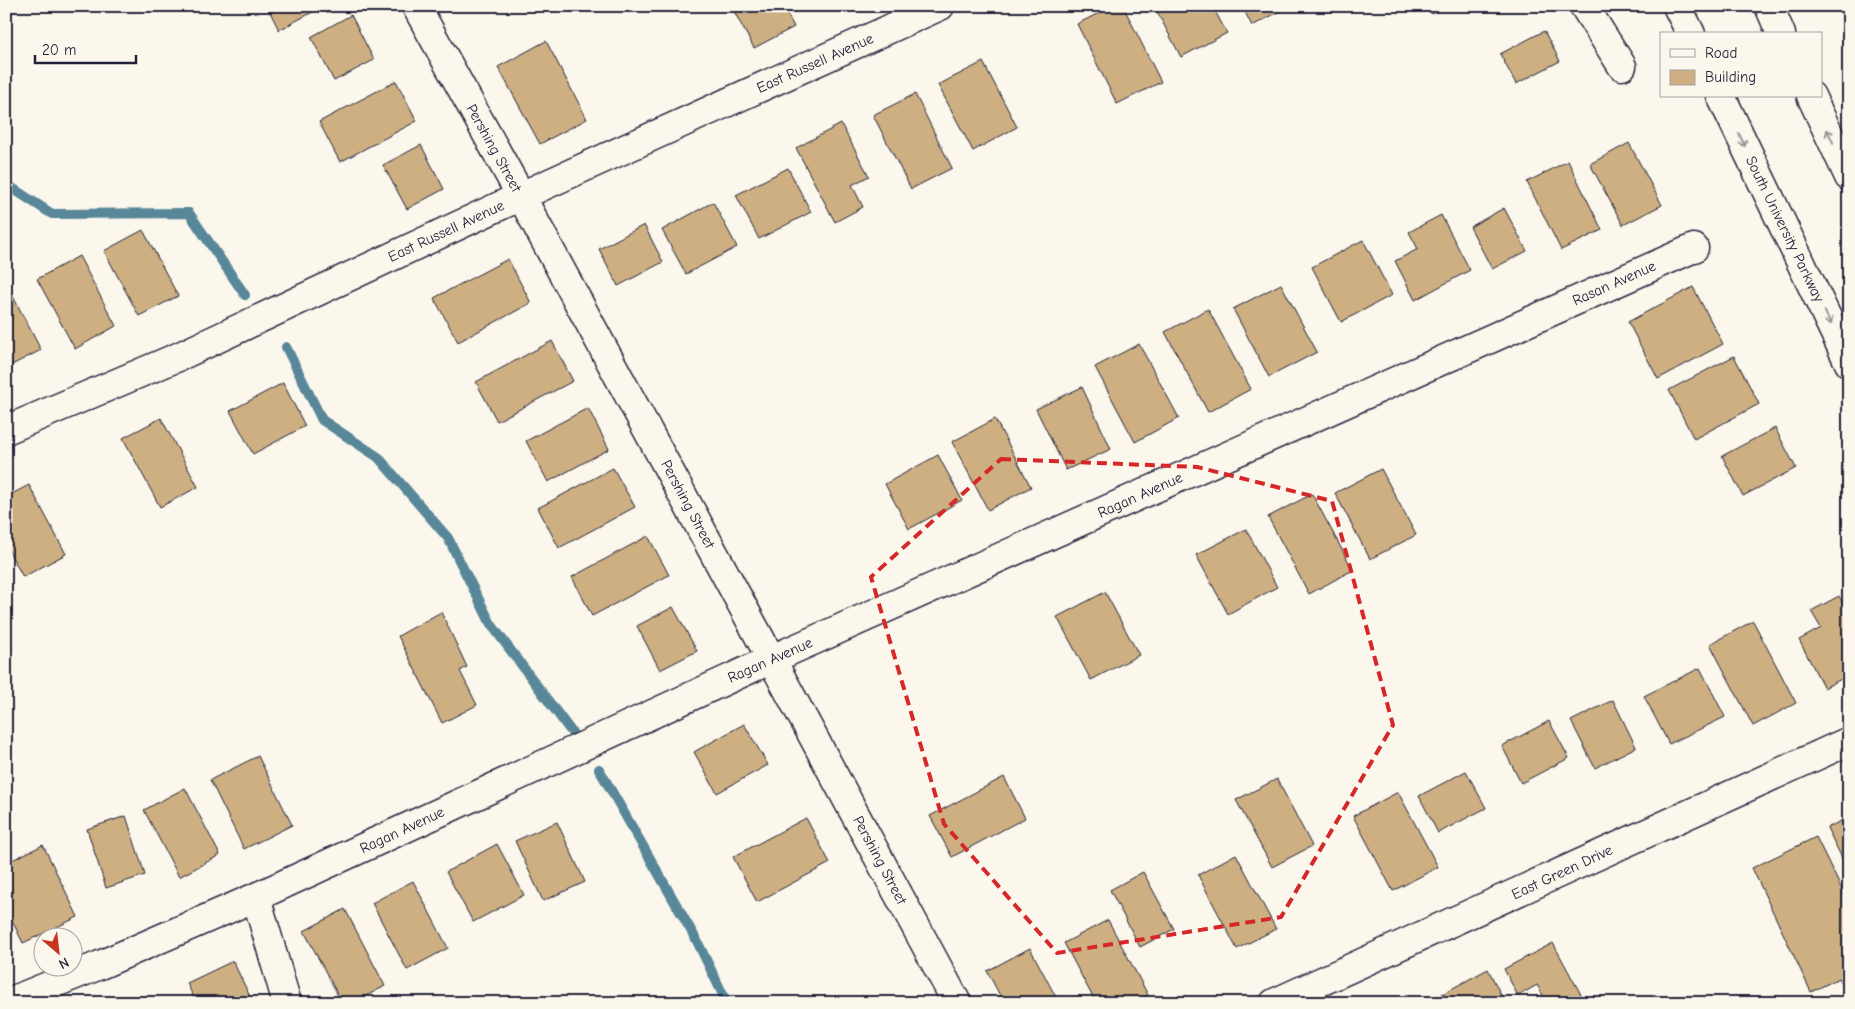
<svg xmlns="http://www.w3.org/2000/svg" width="1855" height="1009" font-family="'Comic Neue',sans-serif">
  <rect width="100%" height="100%" fill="#fbf7ec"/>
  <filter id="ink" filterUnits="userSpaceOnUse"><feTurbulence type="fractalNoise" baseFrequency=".02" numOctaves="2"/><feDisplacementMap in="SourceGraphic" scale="10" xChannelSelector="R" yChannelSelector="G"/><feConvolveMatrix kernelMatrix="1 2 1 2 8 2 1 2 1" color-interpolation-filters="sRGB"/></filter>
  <g filter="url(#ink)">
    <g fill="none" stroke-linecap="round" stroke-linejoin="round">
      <path stroke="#588799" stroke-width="10" d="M6,184L52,214L189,213L245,295
        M286,347L322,420L378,457L448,538L491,624L573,734
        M599,769L697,941L727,1003"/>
    </g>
    <path fill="#cdaf81" stroke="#22223b" d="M267,6H324L279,30Z
      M731,6H783L794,27L754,48Z
      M1113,6H1123L1161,82L1117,104L1077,24Z
      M1154,6H1212L1227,33L1181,57Z
      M1242,6H1290L1252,26Z
      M1429,6H1449L1432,14Z
      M351,15L374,60L334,81L311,37Z
      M1544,31L1560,61L1516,84L1500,54Z
      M546,41L587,119L540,144L498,67Z
      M983,62L1017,127L973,151L938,85Z
      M396,81L417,121L340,162L319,122Z
      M915,94L952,168L911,189L873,115Z
      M841,124L869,176L852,185L863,207L835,222L796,148Z
      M1629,143L1662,205L1623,225L1590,164Z
      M421,145L444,189L407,209L383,165Z
      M1568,161L1602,230L1561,250L1527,182Z
      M788,168L811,212L759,239L736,195Z
      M713,202L737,247L686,274L662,230Z
      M1504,208L1527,251L1492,269L1470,227Z
      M1441,215L1470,270L1415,300L1395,261L1418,249L1409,232Z
      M644,225L663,262L618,286L599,249Z
      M143,230L178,296L139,316L104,251Z
      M1363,240L1392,295L1341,322L1312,267Z
      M79,256L116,326L75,349L37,279Z
      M508,259L531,303L458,342L434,298Z
      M6,283L41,350L6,368Z
      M1281,284L1317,352L1269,377L1233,309Z
      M1693,287L1723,344L1658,379L1628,322Z
      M1208,309L1251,389L1208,412L1165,332Z
      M552,341L573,381L497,421L476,382Z
      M1139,344L1179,418L1135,442L1095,367Z
      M1734,356L1759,404L1694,439L1669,390Z
      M283,383L305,426L253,454L230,411Z
      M1082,387L1111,449L1066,470L1036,409Z
      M588,408L609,449L548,482L526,441Z
      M161,418L198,487L160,507L123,438Z
      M995,419L1031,487L988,510L952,442Z
      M1775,428L1796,468L1743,496L1722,456Z
      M938,455L962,500L909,529L885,484Z
      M613,468L635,507L559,548L538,508Z
      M1381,469L1416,535L1370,559L1335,493Z
      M29,485L66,554L23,577L6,546V497Z
      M1312,494L1353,570L1309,594L1268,517Z
      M1246,529L1277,587L1228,614L1196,555Z
      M648,536L669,575L592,616L572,577Z
      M1105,592L1139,655L1091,680L1057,617Z
      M1839,596L1849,614V675L1824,688L1799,640L1821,628L1811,611Z
      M673,607L697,651L660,670L637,626Z
      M441,612L467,667L460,671L477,705L442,723L398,636Z
      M1753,621L1796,703L1753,726L1710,644Z
      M1700,668L1725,717L1669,744L1644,696Z
      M1613,700L1636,747L1595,768L1571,721Z
      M1549,721L1569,758L1521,783L1502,746Z
      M744,724L768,765L717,793L694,752Z
      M258,756L292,825L244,849L210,780Z
      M1466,771L1486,808L1438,833L1419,796Z
      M1004,777L1025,818L952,857L930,816Z
      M1277,779L1312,846L1272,867L1236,800Z
      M185,788L220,855L179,877L144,810Z
      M1398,792L1438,867L1393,891L1353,816Z
      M126,816L145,875L106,888L87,829Z
      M1849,817V872L1827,828Z
      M806,818L830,863L757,902L733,857Z
      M557,822L585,882L543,901L515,841Z
      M1816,837L1849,904V984L1843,987L1839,978L1811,992L1752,868Z
      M497,844L524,895L473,922L446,872Z
      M43,845L78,917L23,943L6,908V863Z
      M1236,854L1276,929L1237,949L1198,875Z
      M1143,872L1174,929L1140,947L1110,890Z
      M413,881L448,948L407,970L372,903Z
      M345,909L385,986L353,1003H342L304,931Z
      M1108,920L1148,995L1134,1003H1096L1064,943Z
      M1553,943L1585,1002L1583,1003H1547L1537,985L1518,996L1504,969Z
      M1030,948L1059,1003H1004L987,971Z
      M233,961L253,1003H196L187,983Z
      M1488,969L1505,1003H1447L1442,994Z"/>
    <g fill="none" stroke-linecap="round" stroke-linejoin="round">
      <defs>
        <path id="minor" d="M416,6L521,196L957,1003
          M1584,6L1622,66
          M6,430L178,357L521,196L940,6
          M256,897L287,1003
          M6,1003L100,965L256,897L772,659L1694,248"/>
        <path id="major" d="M1677,6L1691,34
          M1769,6L1781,34
          M1721,96L1849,363
          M1811,96L1849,177
          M1274,1003L1849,741"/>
      </defs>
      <use href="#minor" stroke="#22223b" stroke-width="31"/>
      <use href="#major" stroke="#22223b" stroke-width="31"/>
      <use href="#minor" stroke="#fbf7ec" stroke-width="28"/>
      <use href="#major" stroke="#fbf7ec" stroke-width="28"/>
    </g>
    <defs><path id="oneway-shaft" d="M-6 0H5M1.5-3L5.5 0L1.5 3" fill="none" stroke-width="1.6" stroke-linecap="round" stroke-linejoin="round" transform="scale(1.25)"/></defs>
    <g stroke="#99979c">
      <use href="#oneway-shaft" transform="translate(1830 136) rotate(-115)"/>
      <use href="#oneway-shaft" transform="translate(1742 140) rotate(64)"/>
      <use href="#oneway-shaft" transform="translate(1828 318) rotate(64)"/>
    </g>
  </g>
  <path fill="none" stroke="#d62828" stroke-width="4" stroke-dasharray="10 6" stroke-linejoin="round" d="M1001,459L1197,467L1332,501L1393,725L1281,917L1057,953L944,824L871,577Z"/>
  <g text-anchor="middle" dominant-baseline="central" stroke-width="5" stroke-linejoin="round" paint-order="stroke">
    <g font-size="15" fill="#22223b" stroke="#fbf7ec">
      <text transform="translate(815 63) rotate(-24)">East Russell Avenue</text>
      <text transform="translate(494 148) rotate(61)">Pershing Street</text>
      <text transform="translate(1785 229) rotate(64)">South University Parkway</text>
      <text transform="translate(446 231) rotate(-25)">East Russell Avenue</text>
      <text transform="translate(1614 283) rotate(-24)">Rasan Avenue</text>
      <text transform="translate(1140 495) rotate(-24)">Ragan Avenue</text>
      <text transform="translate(688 504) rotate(62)">Pershing Street</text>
      <text transform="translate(770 660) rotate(-24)">Ragan Avenue</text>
      <text transform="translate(402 830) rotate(-25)">Ragan Avenue</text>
      <text transform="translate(880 860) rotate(62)">Pershing Street</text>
      <text transform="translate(1562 872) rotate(-25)">East Green Drive</text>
    </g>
  </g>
  <rect width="1855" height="1009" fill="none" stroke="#fbf7ec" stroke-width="25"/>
  <rect x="12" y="12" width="1830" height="984" fill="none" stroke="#22223b" stroke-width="2" filter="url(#ink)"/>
  <rect x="1660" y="32" width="162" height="65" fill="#fbf7ec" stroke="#a4a2a5"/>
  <rect x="1670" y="49" width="25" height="8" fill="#fbf7ec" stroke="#a4a2a5"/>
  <text x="1705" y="58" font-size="15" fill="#22223b">Road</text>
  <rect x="1670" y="70" width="25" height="15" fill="#cdaf81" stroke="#a4a2a5"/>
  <text x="1705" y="82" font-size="15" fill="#22223b">Building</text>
  <g transform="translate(58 952) rotate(152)"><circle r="24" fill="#fbf7ec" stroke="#a4a2a5"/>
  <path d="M0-4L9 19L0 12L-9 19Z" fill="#c8321e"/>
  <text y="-8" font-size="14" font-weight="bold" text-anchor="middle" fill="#22223b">N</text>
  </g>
  <path d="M35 55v8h101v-8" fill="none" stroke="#22223b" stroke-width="2.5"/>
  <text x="42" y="55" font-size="15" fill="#22223b" stroke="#fbf7ec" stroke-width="4" paint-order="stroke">20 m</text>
</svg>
